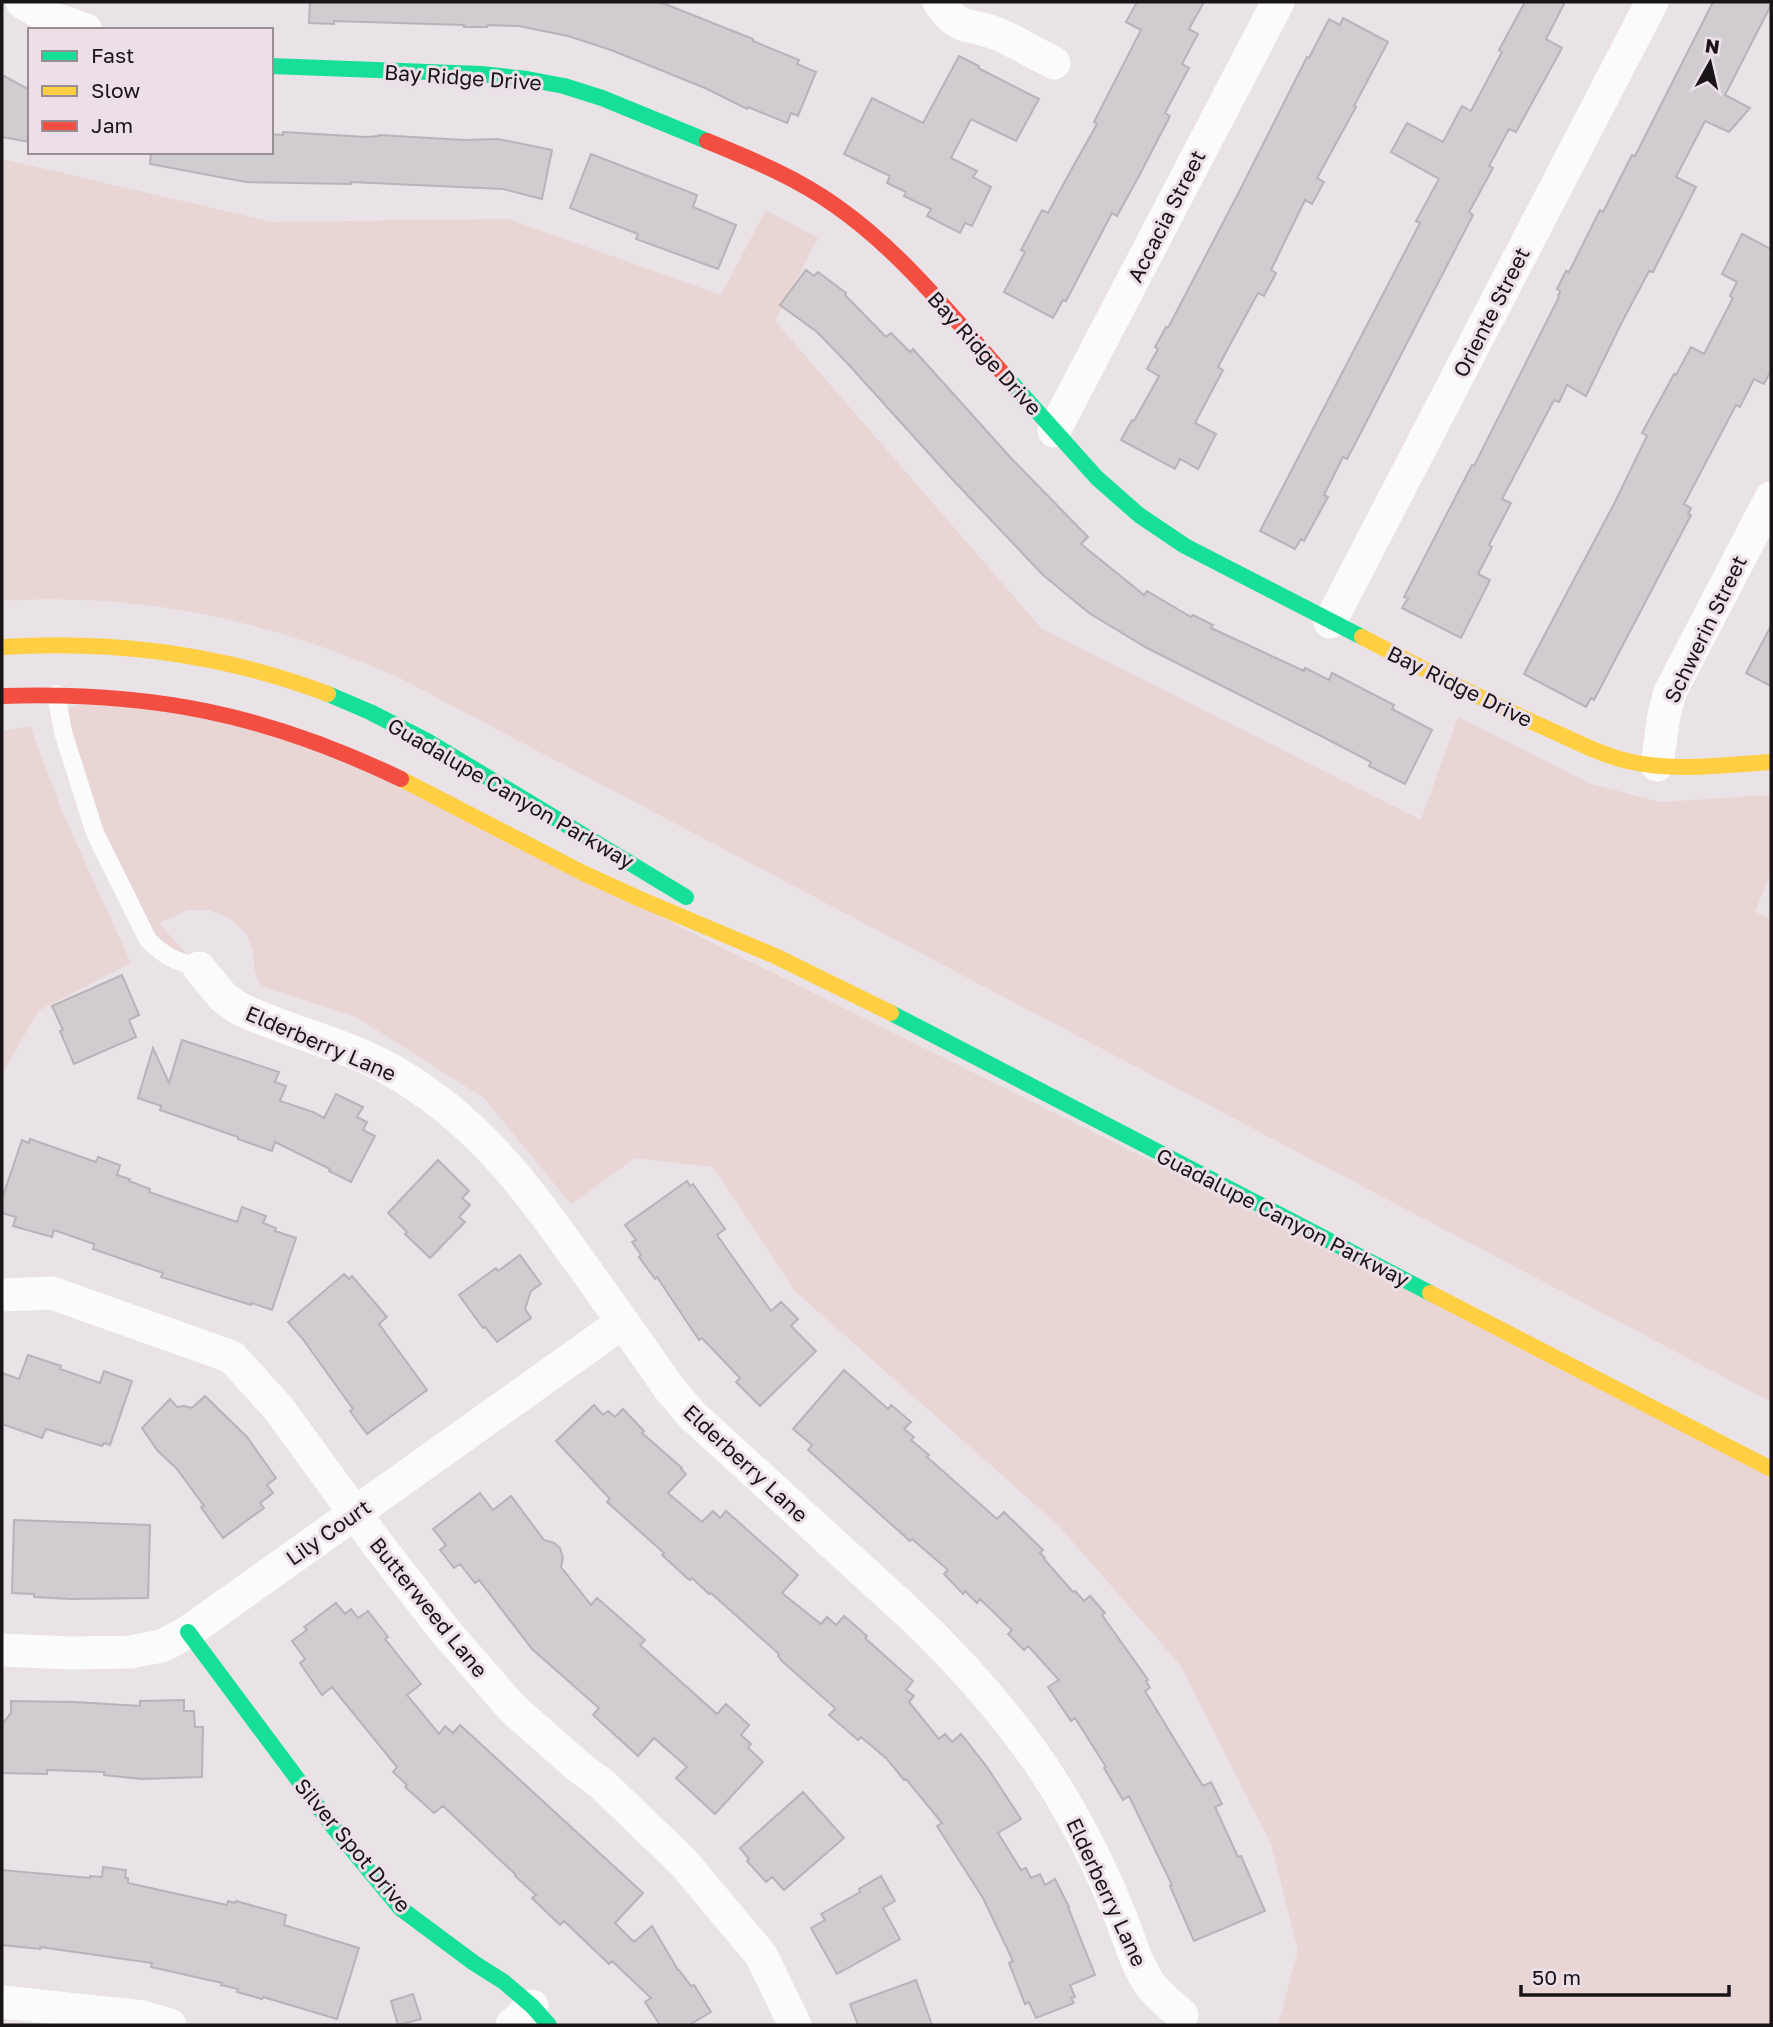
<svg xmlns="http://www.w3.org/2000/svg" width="1773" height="2027" font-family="'Golos Text',sans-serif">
  <rect width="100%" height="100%" fill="#e9e2e7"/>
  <path fill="#ead5d5" d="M2,159L272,222L508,219L721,295L766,210L818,238L775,321L1041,628L1421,820L1458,717L1591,784L1660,802L1771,795V873L1755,912L1771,919V1402L394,675C268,620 139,592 2,601Z
    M102,695L284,730L1771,1469V2025H1278L1298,1950L1271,1844L1181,1666L1059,1526L795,1291L713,1167L635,1158L571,1204L484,1098L356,1017L261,986L255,972L253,952L247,934L230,919L210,910H188L159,923L199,968L161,953L104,852L59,713Z
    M30,726L63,814L131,963L38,1011L2,1074V731Z"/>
  <path fill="#d0ccd0" stroke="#b8b3b8" stroke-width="2" d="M310,2H660L753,39V41L799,60L797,64L816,72L798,116L791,113L787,123L748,107L747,109L705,88L611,50L568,36L519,26L488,25L487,27H464V25L334,21V24L309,23Z
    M1137,2H1204L1189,29L1198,34L1182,64L1189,68L1165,113L1170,116L1139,176L1117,216L1112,213L1066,301L1063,300L1053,318L1004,292L1025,252L1021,250L1042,210L1048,213L1070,172L1097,124L1094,122L1141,30L1126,22Z
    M1525,2H1565L1546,39L1562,48L1516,132L1509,129L1489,166L1493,168L1469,212L1473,215L1357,440L1347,459L1343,457L1324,495L1328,497L1304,541L1301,539L1295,549L1260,531L1420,223L1416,221L1439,179L1391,152L1407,123L1443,142L1462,106L1471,111L1502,52L1499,50Z
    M1713,2H1771V5L1725,95L1750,108L1729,132L1705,121L1676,177L1696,187L1653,272L1649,271L1621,324L1586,396L1567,385L1559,402L1554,400L1502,499L1511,503L1489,545L1492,547L1478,574L1490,580L1461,638L1402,608L1408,598L1404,597L1472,465L1474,466L1559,297L1558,296L1560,291L1557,289L1566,271L1569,272L1600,210L1603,212L1632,155L1635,156Z
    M1343,18L1388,42L1354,106L1356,107L1317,178L1324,182L1312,204L1305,200L1271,270L1276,273L1264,296L1258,293L1218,367L1223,370L1195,423L1216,434L1198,469L1180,459L1175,469L1121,440L1132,420L1134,421L1159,376L1147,369L1158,349L1155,347L1166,327L1168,328L1239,192L1307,57L1309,58L1329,19L1340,25Z
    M959,56L979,66L978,68L1039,99L1016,141L971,119L951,158L977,171L973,177L991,187L972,226L965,223L960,233L927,216L931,209L904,196L906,192L887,183L890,176L844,154L872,98L923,123Z
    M2,75L30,90V142L2,137Z
    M283,132L366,137L379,136V135L464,140L498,139L552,150L542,199L503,189L351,182V184L246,182L150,164L151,152H271V134L283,135Z
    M591,154L697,195L693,207L736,225L718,269L636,239L638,234L570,208Z
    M1742,234L1771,249V370L1764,384L1754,379L1740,407L1736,405L1684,504L1691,508L1688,514L1691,515L1594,700L1591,698L1586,707L1524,674L1615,502L1647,436L1642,433L1674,374L1676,375L1691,347L1704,354L1733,298L1730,296L1737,282L1722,274Z
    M806,270L814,276L818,272L846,293L845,295L886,337L891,333L910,352L913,349L1010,457L1088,537L1081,544L1144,595L1147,591L1191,617L1193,615L1213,625L1211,628L1304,671L1305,668L1329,680L1332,673L1394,705L1392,709L1432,730L1405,784L1369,766L1371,762L1325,738L1147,648L1089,613L1043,575L952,479L849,365L817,332L780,305Z
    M1771,626V686L1746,673Z
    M122,975L139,1015L129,1020L136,1037L74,1064L60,1031L63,1030L52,1006Z
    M182,1040L279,1072L275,1082L286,1086L280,1101L313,1112L324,1118L336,1094L363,1107L357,1117L367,1122L363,1130L375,1136L351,1182L329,1171L330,1169L275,1142L272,1151L238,1139V1137L160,1110L161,1106L138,1098L153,1048L169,1083Z
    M30,1139L96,1162L98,1157L120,1165L117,1175L130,1179L129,1181L150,1189L149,1192L237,1222L242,1207L266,1216L263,1223L276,1228L275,1231L296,1238L272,1310L252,1303L251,1305L161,1277L163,1273L93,1249L94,1244L54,1230L52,1237L13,1226L16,1217L2,1213V1199L22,1140L29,1143Z
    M438,1160L469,1191L462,1198L470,1205L459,1217L465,1222L430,1258L405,1234L407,1232L388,1213Z
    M687,1181L690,1186L693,1184L725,1229L717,1235L771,1311L781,1302L798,1319L791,1326L816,1351L760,1406L736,1382L740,1378L702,1338L699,1340L657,1277L655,1279L639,1257L641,1255L632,1242L636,1240L625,1225Z
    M520,1255L541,1284L531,1291L525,1309L531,1318L497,1342L485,1327L483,1328L459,1295L496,1268L498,1271Z
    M344,1274L349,1279L352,1276L387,1317L379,1324L427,1390L367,1434L350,1411L353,1409L302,1338L288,1322Z
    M28,1355L61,1366L60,1369L100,1383L104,1371L132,1381L110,1445L104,1443L102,1446L46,1429L42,1438L2,1424V1373L19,1379Z
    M844,1370L888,1409L891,1405L911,1422L904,1429L914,1437L911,1440L929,1455L927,1457L997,1519L1004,1512L1043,1550L1040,1553L1045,1558L1044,1559L1073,1592L1075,1591L1084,1601L1090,1596L1105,1613L1102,1615L1148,1680L1146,1681L1150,1688L1145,1691L1203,1786L1211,1782L1222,1804L1215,1807L1238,1857L1241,1856L1265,1911L1194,1941L1170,1886L1172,1885L1129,1796L1123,1800L1104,1768L1106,1767L1075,1718L1071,1721L1048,1687L1059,1680L1028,1646L1024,1650L1008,1634L1012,1630L980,1599L977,1603L965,1591L963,1594L944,1574L948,1570L912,1539L910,1541L808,1450L812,1445L793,1429Z
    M205,1396L247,1437L276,1478L267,1485L273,1493L260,1503L264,1508L223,1538L201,1507L204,1506L177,1469L157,1450L142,1428L170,1399L177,1407L184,1406L192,1408Z
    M594,1405L603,1415L608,1411L615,1417L623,1409L644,1431L642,1433L682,1468L681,1469L686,1474L668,1493L702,1522L713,1511L720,1518L726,1511L798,1575L782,1593L821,1624L827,1617L836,1625L844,1616L867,1636L865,1638L913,1681L906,1690L914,1696L909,1702L939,1739L945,1734L952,1742L961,1734L987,1767L1021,1819L998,1833L1021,1870L1026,1868L1031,1878L1040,1874L1045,1885L1055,1879L1069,1907H1068L1095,1975L1070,1985L1075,1997L1071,1998L1074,2003L1036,2018L1029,2002L1025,2004L1009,1963L1013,1961L983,1898L937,1826L942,1823L906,1779L904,1780L887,1759L861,1737L858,1740L829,1715L835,1709L834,1707L783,1662L778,1656L779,1654L711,1593L709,1594L692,1578L690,1580L687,1578L662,1555L664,1553L607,1502L610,1499L556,1441Z
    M480,1493L493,1510L511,1496L544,1540L554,1543L560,1548L563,1558L561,1567L591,1605L597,1598L645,1640L640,1645L717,1714L726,1704L749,1725L741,1735L751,1744L748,1748L763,1762L715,1814L676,1778L687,1767L654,1738L638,1756L593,1715L599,1708L532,1649L479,1580L475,1583L460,1564L454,1568L440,1550L446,1545L433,1529Z
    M14,1520L150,1525L148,1598L71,1599L34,1597V1594L12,1593Z
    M336,1603L345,1614L351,1609L358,1618L368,1611L388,1637L385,1639L421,1684L407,1695L439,1734L445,1726L453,1733L460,1725L643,1893L615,1923L634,1942L652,1926L678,1970H679L691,1986L694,1985L711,2012L689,2025H660L645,2002L651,1998L612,1961L609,1964L564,1921L560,1925L532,1898L536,1895L515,1876L516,1875L443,1806L434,1813L405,1787L407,1785L393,1772L397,1767L332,1687L322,1695L300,1663L305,1659L292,1641L307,1630L304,1627Z
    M184,1700V1711H194L195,1727H203L202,1777L142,1779L104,1775V1772L47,1770V1774L2,1773V1724L11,1713V1701L74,1702L140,1706V1701Z
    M803,1792L844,1838L784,1890L772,1877L766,1882L747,1861L749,1859L740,1848Z
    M103,1867L126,1870L125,1878H128V1883L227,1905L228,1901L235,1903L236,1901L286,1915L284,1925L359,1948L337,2019L263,1997L262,1999L237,1992L238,1989L221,1985L222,1983L151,1967L152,1963L40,1947V1949L2,1945V1870L90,1878V1876L102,1877Z
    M881,1876L895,1901L883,1908L900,1939L837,1974L811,1928L825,1920L821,1914L860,1892L859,1889Z
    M916,1980L932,2025H858L850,2004Z
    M413,1994L421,2019L398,2025L391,2001Z"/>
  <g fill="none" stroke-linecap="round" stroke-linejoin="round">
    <path stroke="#fcfbfb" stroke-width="18" d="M56,694L63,732L95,833L148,940C165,957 176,961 199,968"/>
    <path stroke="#fcfbfb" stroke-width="33" d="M22,2L44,15L86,30
      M939,2C958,32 972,23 1000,35C1018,43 1036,54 1054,63
      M1054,431L1278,2
      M1330,622L1652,2
      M1657,765L1664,715L1670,692L1771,498
      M199,968L223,997L238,1008C288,1032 343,1043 391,1070C477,1119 524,1184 580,1262C610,1304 640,1346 669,1388L692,1415L910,1614C973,1674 1031,1740 1073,1817C1091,1849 1107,1883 1121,1918C1130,1941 1137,1966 1151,1986C1160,1997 1172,2006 1182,2015
      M2,1295L52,1293L232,1357L279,1409L378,1545L445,1631L513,1709L579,1767L602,1784L684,1863L761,1955L795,2025
      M2,1650L70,1653L130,1652L162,1646L188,1632L623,1322
      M2,2002L143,2017L170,2025
      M512,2025L532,2006"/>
    <path stroke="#16e098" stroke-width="16" d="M271,66L481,74L527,79L564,86L602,98L707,141
      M1009,380L1097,478L1139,515L1185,546L1362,637
      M328,694L370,712L429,742L686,897
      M891,1013L1430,1293
      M188,1632L334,1828L400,1908L474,1963L504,1982L532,2006L549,2025"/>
    <path stroke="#ffcf43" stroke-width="16" d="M1362,637C1423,669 1485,701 1548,729C1574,741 1600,754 1627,761C1674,772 1724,765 1771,762
      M2,647C114,640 223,654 328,694
      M401,779L583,873L640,899L775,956L891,1013
      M1430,1293L1771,1469"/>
    <path stroke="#f24e42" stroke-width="16" d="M707,141C751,159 797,178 836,206C903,253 955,320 1009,380
      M2,696C151,691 266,714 401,779"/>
  </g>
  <g text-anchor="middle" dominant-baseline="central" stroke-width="6" stroke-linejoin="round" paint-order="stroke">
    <g font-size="21" fill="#191417" stroke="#ecdfe8">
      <text transform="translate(463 77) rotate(4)">Bay Ridge Drive</text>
      <text transform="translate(1166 216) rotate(-63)">Accacia Street</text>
      <text transform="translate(1491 312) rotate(-63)">Oriente Street</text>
      <text transform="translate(985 353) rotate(48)">Bay Ridge Drive</text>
      <text transform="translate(1705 629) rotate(-64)">Schwerin Street</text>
      <text transform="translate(1460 686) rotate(26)">Bay Ridge Drive</text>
      <text transform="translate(511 793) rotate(30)">Guadalupe Canyon Parkway</text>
      <text transform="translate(321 1043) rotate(23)">Elderberry Lane</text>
      <text transform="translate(1283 1217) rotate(27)">Guadalupe Canyon Parkway</text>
      <text transform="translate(746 1463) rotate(43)">Elderberry Lane</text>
      <text transform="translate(328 1532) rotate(-35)">Lily Court</text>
      <text transform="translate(429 1607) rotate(51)">Butterweed Lane</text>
      <text transform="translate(353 1845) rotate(50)">Silver Spot Drive</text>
      <text transform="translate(1107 1892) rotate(65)">Elderberry Lane</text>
    </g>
  </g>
  <rect width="1773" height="2027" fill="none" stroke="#191417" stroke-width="7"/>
  <rect x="28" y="28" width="245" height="126" fill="#ecdfe8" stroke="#988e94" stroke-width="2"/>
  <rect x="42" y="51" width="35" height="10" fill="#16e098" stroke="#988e94" stroke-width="2"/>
  <text x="91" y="63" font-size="21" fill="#191417">Fast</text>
  <rect x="42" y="86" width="35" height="10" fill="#ffcf43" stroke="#988e94" stroke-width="2"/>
  <text x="91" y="98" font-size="21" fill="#191417">Slow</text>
  <rect x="42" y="121" width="35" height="10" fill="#f24e42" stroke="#988e94" stroke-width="2"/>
  <text x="91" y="133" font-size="21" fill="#191417">Jam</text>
  <g transform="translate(1710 63) rotate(8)" stroke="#ecdfe8" stroke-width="5" paint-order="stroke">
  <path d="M0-5L12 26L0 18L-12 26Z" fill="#191417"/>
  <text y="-10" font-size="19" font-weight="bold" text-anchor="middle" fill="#191417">N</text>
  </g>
  <path d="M1521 1985v10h208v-10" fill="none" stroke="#191417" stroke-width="3.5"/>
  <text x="1532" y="1985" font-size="21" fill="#191417" stroke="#ecdfe8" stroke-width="5" paint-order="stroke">50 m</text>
</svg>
